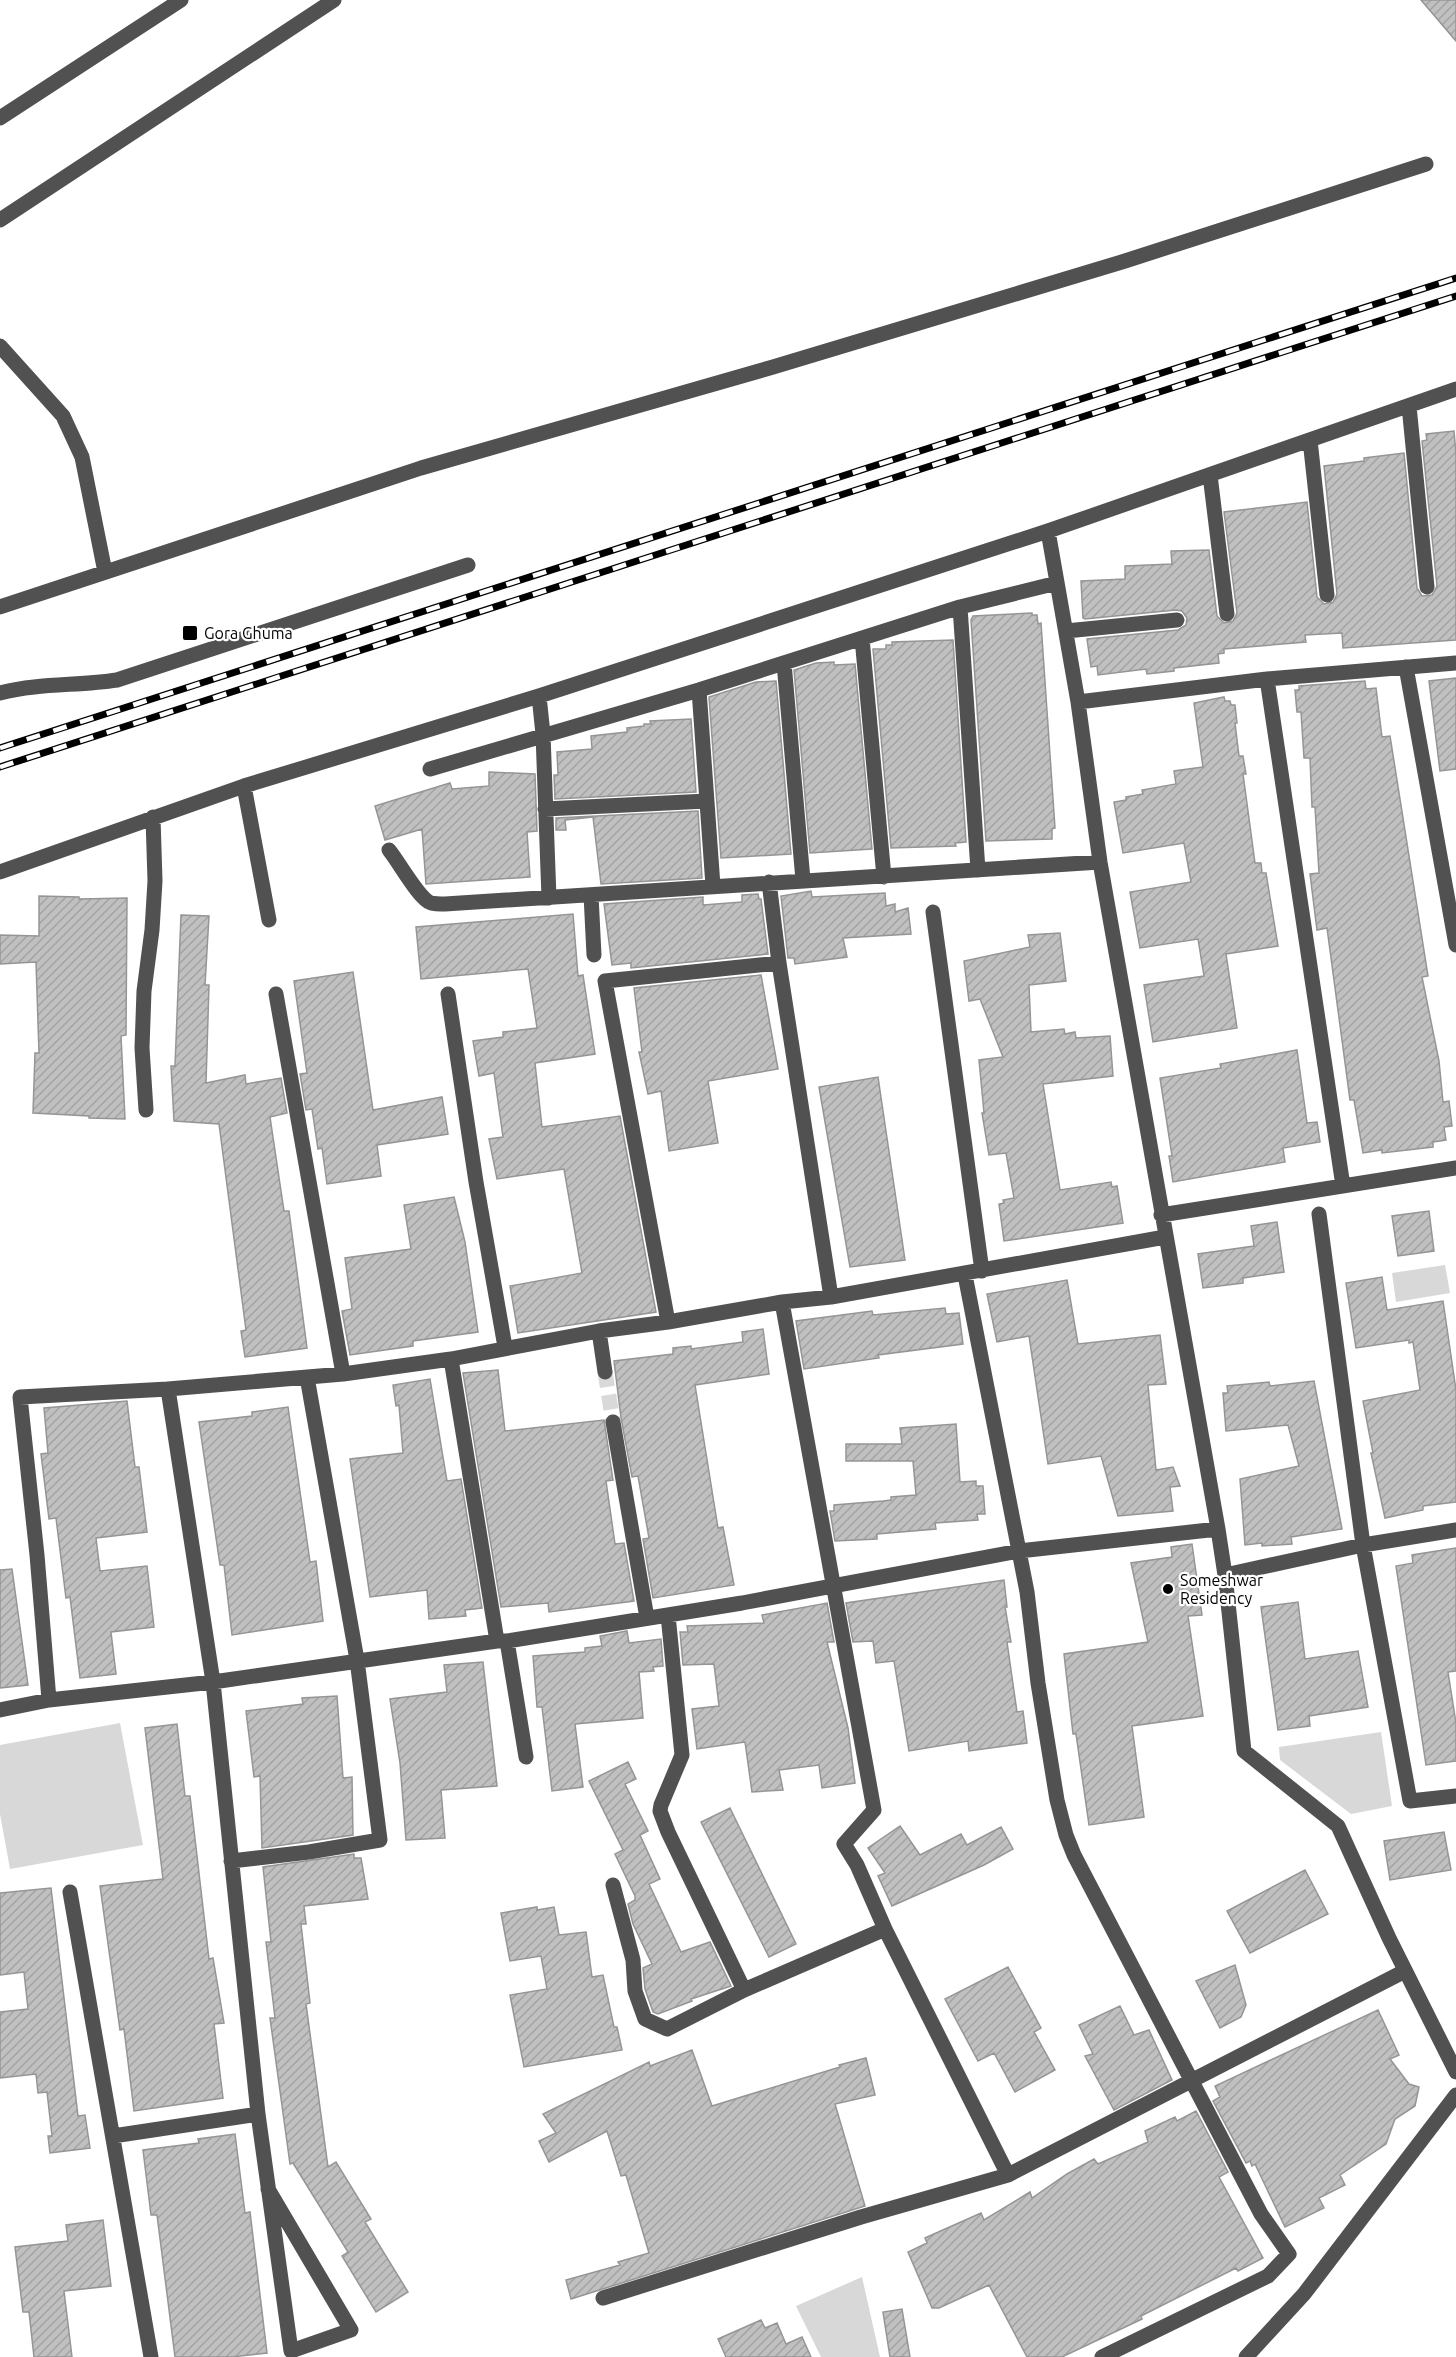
<svg xmlns="http://www.w3.org/2000/svg" width="1456" height="2357" font-family="Ubuntu,sans-serif">
  <defs>
    <pattern id="building-hatch" width="6" height="6" patternUnits="userSpaceOnUse" patternTransform="scale(1.5)"><rect width="6" height="6" fill="#c0c0c0"/><path d="M-1 1l2-2M0 6l6-6M5 7l2-2" fill="none" stroke="#a3a3a3"/></pattern>
  </defs>
  <rect width="100%" height="100%" fill="#fff"/>
  <path fill="#d8d8d8" d="M1445,1265L1450,1293L1396,1302L1392,1273Z
    M120,1723L143,1845L10,1869L0,1814V1745Z
    M1381,1732L1392,1806L1351,1814L1280,1760L1279,1747Z
    M862,2277L880,2357H821L796,2306Z"/>
  <path fill="url(#building-hatch)" stroke="#959595" stroke-width="1.5" d="M1421,0H1456V41Z
    M1454,431L1456,454V640L1343,648L1342,633L1305,635L1306,642L1224,649V653L1218,654L1219,663L1174,668V671L1147,674L1146,669L1098,675L1097,666L1091,667L1087,639L1178,630L1186,625L1187,618L1182,611L1176,610L1085,619L1083,618L1081,581L1125,579V566L1172,564L1171,551L1209,550L1217,616L1224,623L1233,621L1237,613L1224,512L1307,502L1317,597L1324,604L1333,602L1337,594L1324,466L1364,461V458L1404,453L1417,588L1422,596L1432,595L1437,586L1422,441L1427,440L1426,434Z
    M1032,613V615H1037L1038,624L1041,623L1055,828L1052,829V839L986,841L971,620L973,616Z
    M953,640L966,842L955,843L956,846L891,848L873,649H886V645H892V642Z
    M834,662V665L855,664L872,849L810,853L794,670L816,663Z
    M1456,678V769L1440,771L1429,681Z
    M776,681L791,854L721,858L709,697L756,682Z
    M1365,681L1366,689L1376,688L1382,737L1390,736L1428,976L1422,977L1439,1061L1443,1102L1449,1101L1452,1126L1444,1127L1446,1140L1433,1142V1147L1382,1153V1150L1363,1153L1354,1100H1350L1327,928L1317,930L1310,874L1319,873L1315,807H1312L1310,758H1304L1301,712H1297L1295,690H1299V686Z
    M1224,697L1225,701H1230L1231,705H1235L1237,723H1235L1239,756H1243L1246,774H1243L1255,863H1261L1262,873H1266L1278,946L1226,954L1237,1028L1153,1042L1144,985L1204,976L1198,939L1140,948L1130,892L1191,882L1184,843L1123,853L1114,802L1126,800V797L1143,794L1142,790L1176,784L1174,771L1203,767L1194,703Z
    M691,719L696,792L555,799L554,775H558L557,752L592,749L591,736L627,732V728L644,726V724H651L650,721Z
    M489,772L535,774L537,831L527,832L530,877L426,884L422,829L385,840L375,806L450,783L452,789L489,786Z
    M698,811L702,878L601,884L593,817L565,820L566,830H556V818Z
    M811,891L812,897L885,893L886,906L895,904V912L908,908L911,934L843,938L847,957L795,964L794,958H788L781,896Z
    M758,894L759,899H761L768,954L631,968V963L612,965L604,904L703,897V905L742,902V895Z
    M39,896L79,897V899L127,898L126,1035L121,1036L125,1119L89,1118V1116L33,1113L35,1053H39L36,962L0,964V935L39,936Z
    M573,914L578,976L583,975L595,1054L535,1063L542,1127L620,1116L656,1312L518,1333L510,1286L582,1273L564,1169L497,1179L489,1139L503,1137L494,1073L479,1076L473,1041L503,1037V1032L537,1028L528,969L421,979L416,927Z
    M181,915L209,916L205,985H209L206,1083L245,1075L246,1084L281,1078L287,1113L270,1117L284,1211H289L307,1348L245,1357L241,1331L246,1330L219,1124L174,1121L171,1066H175Z
    M1060,933L1066,981L1029,985L1031,1032L1064,1029L1065,1034L1075,1032L1076,1038L1110,1036L1113,1076L1043,1084L1060,1190L1111,1182L1112,1187L1117,1186L1123,1223L1004,1241L999,1204L1004,1203L1003,1200L1014,1198L1006,1153L989,1155L982,1113H984L979,1060L1003,1057L980,999L969,1001L964,961L1030,947L1028,935Z
    M353,972L373,1110L442,1097L448,1134L377,1145L381,1176L327,1184L322,1148L318,1149L312,1109L306,1110L300,1074L307,1073L294,981Z
    M761,975L778,1069L708,1081L718,1143L669,1151L661,1091L648,1094L639,1052H642L634,988Z
    M1297,1050L1307,1123L1317,1122L1320,1142L1283,1148L1285,1162L1173,1182L1169,1156H1172L1160,1078L1221,1068L1220,1064Z
    M878,1077L905,1260L850,1267L819,1087Z
    M454,1197L465,1242L478,1332L413,1341V1346L350,1355L342,1311L352,1309L345,1258L411,1249L404,1205Z
    M1429,1211L1434,1251L1398,1256L1392,1216Z
    M1277,1222L1284,1272L1243,1278V1283L1203,1288L1198,1254L1254,1246L1251,1226Z
    M1382,1277L1387,1310L1443,1301L1456,1390V1502L1423,1506V1510L1385,1518L1371,1453H1373L1363,1401L1420,1390L1413,1342L1409,1343V1340L1356,1348L1346,1283Z
    M1067,1280L1078,1344L1160,1335L1166,1384L1148,1385L1156,1470L1173,1467L1180,1486L1170,1487L1173,1511L1118,1516L1101,1456L1048,1464L1029,1336L997,1342L987,1294Z
    M945,1308L946,1314L959,1313L963,1344L878,1355L879,1358L804,1369L796,1321L872,1311L873,1315Z
    M763,1329L769,1374L695,1385L718,1528L723,1527L734,1585L653,1598L643,1539L649,1538L638,1476L632,1477L621,1418L614,1361L673,1354V1348L691,1346V1349L743,1342L742,1332Z
    M498,1370L505,1431L604,1420L613,1480L606,1481L615,1544L624,1543L634,1601L549,1612L548,1603L501,1607L463,1373Z
    M430,1379L447,1481L461,1479L482,1608L465,1610L466,1616L429,1619L427,1590L370,1597L350,1459L403,1453L399,1405L396,1406L393,1385Z
    M1314,1381L1342,1529L1291,1537L1292,1544L1262,1546V1543L1245,1545L1240,1479L1299,1466L1288,1425L1226,1431L1223,1393H1228L1227,1386L1269,1382L1270,1386Z
    M127,1401L135,1467H139L147,1532L96,1538L100,1571L147,1566L154,1627L111,1632L116,1674L80,1678L70,1597L66,1598L56,1518L49,1519L41,1454L48,1453L44,1408Z
    M288,1407L310,1562L316,1561L323,1621L232,1635L224,1565H220L199,1422L252,1416V1412Z
    M956,1424L960,1482L976,1481V1486H983L985,1514H977L978,1520L935,1523L936,1529L877,1534V1539L835,1541L830,1511H834V1505L883,1501L891,1500V1497L916,1495L913,1461H846V1444H902L900,1428Z
    M1192,1544L1202,1615L1188,1616L1203,1716L1132,1726L1144,1817L1089,1825L1076,1734H1073L1064,1654L1148,1642L1131,1563L1172,1557L1171,1547Z
    M1456,1548V1671L1448,1672L1456,1723V1761L1426,1765L1396,1566L1413,1563L1412,1555Z
    M12,1569L28,1685L0,1688V1570Z
    M1004,1580L1007,1607H1005L1011,1642H1007L1017,1712L1023,1711L1027,1743L969,1751L968,1741L909,1751L894,1661L876,1663L873,1641L853,1642L846,1603Z
    M1298,1602L1305,1659L1358,1651L1368,1707L1309,1716L1310,1726L1278,1730L1261,1607Z
    M827,1603L834,1642H827L848,1728L855,1783L822,1788L819,1765L779,1770L783,1790L752,1792L745,1742L697,1749L692,1709L719,1706L714,1664L683,1665L680,1632H688L687,1626L764,1623L762,1615Z
    M627,1631L629,1643L661,1639L663,1666L653,1667L654,1671L639,1672L643,1718L575,1724L583,1787L552,1791L542,1707H537L533,1656L585,1652V1648L602,1646L600,1636Z
    M483,1662L497,1786L441,1790L445,1838L406,1840L400,1763L390,1699L447,1692L444,1665Z
    M337,1696L343,1778L352,1777L353,1835L262,1848L260,1776L254,1777L246,1711L303,1704L302,1698Z
    M177,1724L185,1796H190L209,1959L213,1958L224,2023L214,2024L223,2098L134,2111L124,2029L120,2030L100,1886L163,1879L145,1728Z
    M628,1762L636,1779L625,1784L648,1831L640,1835L660,1879L649,1884L681,1952L710,1942L731,1986L691,1999L692,2001L658,2014L653,2012L645,1989L643,1968L652,1964L633,1924L628,1904L635,1900V1896L615,1854L623,1850L589,1781Z
    M730,1808L796,1944L769,1957L701,1822Z
    M900,1826L920,1855L961,1834L967,1845L1001,1827L1013,1849L984,1865L892,1906L878,1876L885,1873L868,1848Z
    M1444,1832L1451,1870L1390,1880L1384,1841Z
    M354,1854V1858H361L368,1899L304,1906L306,1924H301L310,2003L306,2004L328,2167L336,2162L371,2219L365,2222L408,2292L376,2312L342,2256L348,2252L293,2163L290,2164L270,2018H275L266,1942H271L263,1867Z
    M1305,1870L1328,1914L1250,1953L1227,1911Z
    M51,1888L78,2116L85,2115L90,2148L50,2153L48,2136H52L47,2092L38,2093L36,2074L0,2078V2012L28,2009L24,1972L0,1975V1893Z
    M537,1907V1910L554,1907L559,1935L586,1932L592,1977L603,1975L614,2027H617L622,2050L524,2067L510,1995L547,1989L541,1956L510,1961L501,1913Z
    M1235,1965L1246,2005L1241,2017L1220,2028L1196,1981Z
    M1008,1967L1041,2028L1034,2032L1055,2070L1015,2092L994,2053L978,2061L945,1999Z
    M1120,2006L1134,2035L1149,2030L1172,2080L1114,2110L1085,2056L1093,2054L1079,2025Z
    M1378,2010L1399,2055L1390,2059L1409,2084L1419,2087L1415,2106L1395,2119L1386,2144L1340,2175L1345,2185L1319,2198L1324,2208L1285,2227L1255,2164L1252,2166L1250,2161L1246,2163L1213,2101L1220,2097L1215,2086Z
    M692,2050L712,2106L840,2067L839,2065L866,2058L875,2095L835,2104L865,2206L571,2299L566,2280L620,2265L618,2262L649,2253L626,2175L621,2176L607,2131L549,2162L539,2141L556,2133L543,2114L649,2062L650,2066Z
    M1196,2111L1228,2172L1219,2177L1263,2258L1238,2271L1236,2268L1141,2316L1142,2319L1062,2357H1027L989,2285L939,2308H932L908,2252L927,2243L925,2238L981,2213L984,2220L1030,2192L1032,2198L1067,2174L1094,2159L1098,2164L1148,2142L1145,2131L1175,2117L1177,2121Z
    M235,2134L245,2213L250,2212L267,2353L232,2357H175L157,2215H151L143,2150L199,2143L198,2139Z
    M103,2220L111,2286L64,2291L72,2357H34L29,2312H23L15,2247L68,2241L66,2225Z
    M902,2309L910,2357H890L883,2312Z
    M761,2320L765,2328L777,2323L786,2344L802,2337L811,2357H726L718,2339Z"/>
  <g fill="none" stroke-linecap="round" stroke-linejoin="round">
    <path stroke="#d9d9d9" stroke-width="15" stroke-dasharray="15 8" stroke-linecap="butt" d="M605,1372L613,1422"/>
    <path stroke="#515151" stroke-width="15" d="M0,118L181,0
      M0,220L334,0
      M0,346L63,416L82,457L105,572
      M1409,406L1427,587
      M1310,440L1327,595
      M1210,475L1227,614
      M1048,531L1078,702
      M0,607L421,468L773,367L1125,261L1426,164
      M960,607L978,870
      M1066,631L1177,620
      M862,638L884,877
      M784,663L803,880
      M1456,663L1267,679L1078,702L1100,862L1218,1529L1225,1575L1244,1751L1338,1826L1389,1938L1456,2072
      M1406,667L1456,945
      M1267,679L1343,1186
      M699,690L713,886
      M0,693C38,683 79,686 117,680L468,565
      M539,696L543,734L549,898
      M430,769L699,690L960,607L1057,583
      M244,786L269,920
      M545,809L707,801
      M389,850C399,862 419,899 431,903C435,904 441,904 445,904L1100,862
      M0,872L244,786L539,696L1048,531L1456,389
      M769,882L779,963L831,1297
      M591,895L594,955
      M933,912L982,1271
      M276,994L343,1374
      M448,994L476,1182L505,1347
      M146,1110L142,1048L144,991L152,930L155,881L153,817
      M1319,1214L1363,1545L1410,1801L1456,1796
      M1161,1215L1456,1168
      M1165,1237L831,1297L782,1302L668,1322L599,1331L451,1359L343,1374L168,1389L20,1397L37,1555L49,1700L213,1682L497,1641H507L742,1603L1019,1551L1218,1529
      M965,1275L1027,1592L1038,1683L1057,1800L1066,1835L1074,1855L1261,2214L1289,2254L1268,2276L1102,2357
      M782,1302L874,1810L844,1844L857,1865L885,1929L1008,2175L1405,1971
      M668,1322L605,981L779,963
      M599,1331L605,1372
      M451,1359L497,1641
      M168,1389L213,1682L258,2114L291,2351L351,2330L268,2189
      M613,1422L647,1618
      M1225,1575L1363,1545L1456,1530
      M668,1615L682,1755L661,1805L660,1811L668,1832L744,1990
      M507,1641L526,1757
      M0,1710L49,1700
      M231,1861L309,1852L380,1840L357,1660L307,1377
      M613,1885L633,1960L635,1991L645,2019L667,2029L744,1990L885,1929
      M70,1892L151,2357
      M113,2136L258,2114
      M603,2298L861,2217L1008,2175
      M1246,2357L1304,2294L1456,2095"/>
    <defs>
      <path id="rail" d="M0,748L1456,278
        M0,767L1456,296"/>
    </defs>
    <use href="#rail" stroke="#000" stroke-width="7"/>
    <use href="#rail" stroke="#fff" stroke-width="4.5" stroke-dasharray="14" stroke-linecap="butt"/>
  </g>
  <g fill="#000" stroke="#fff" stroke-width="2">
    <rect x="182" y="625" width="16" height="16" rx="3"/>
    <circle cx="1168" cy="1589" r="6"/>
  </g>
  <g text-anchor="middle" dominant-baseline="central" stroke-width="4.5" stroke-linejoin="round" paint-order="stroke">
    <g font-size="16" fill="#000" stroke="#fff" text-anchor="start">
      <text x="204" y="633">Gora Ghuma</text>
      <text x="1180" y="1580">Someshwar<tspan x="1180" dy="18">Residency</tspan></text>
    </g>
  </g>
</svg>
